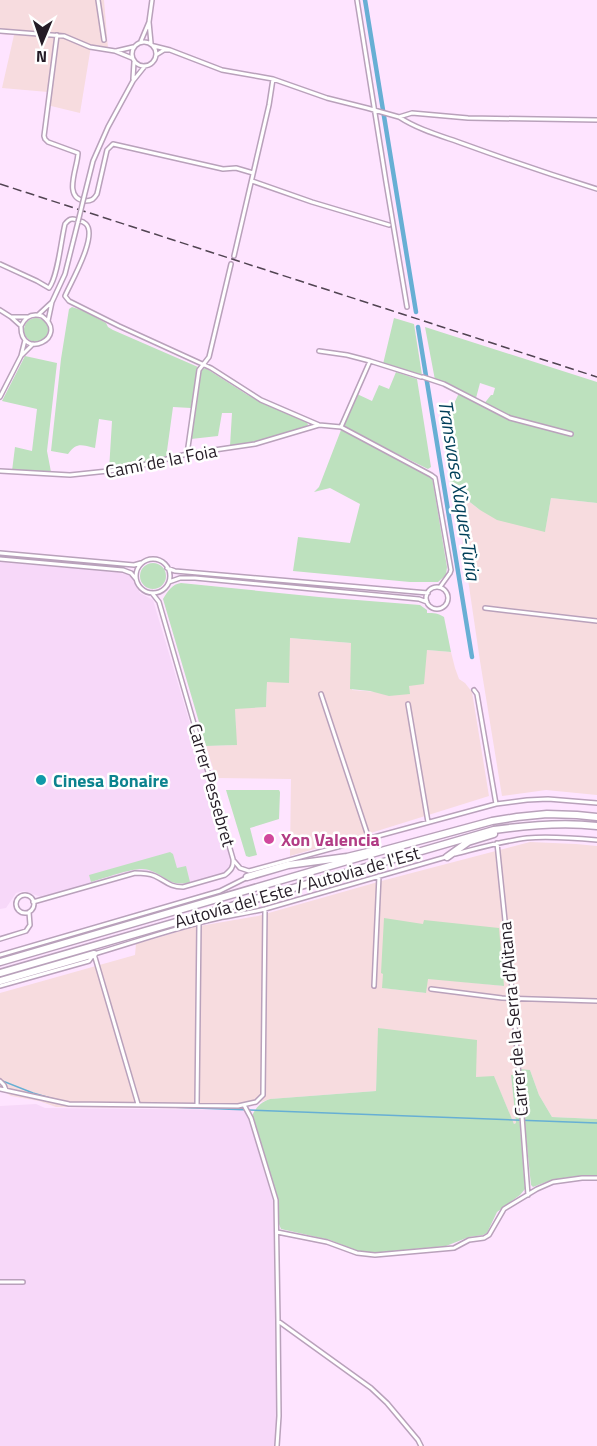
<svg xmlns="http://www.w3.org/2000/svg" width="597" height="1446" font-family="'Titillium Web',sans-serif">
  <rect width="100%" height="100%" fill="#fee4ff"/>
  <path fill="#f7d8f9" d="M0,562L127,573L134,578L140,593L153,600L232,864L231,868L226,872L184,885H176L170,883L154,873L146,871H137L41,897L24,891L16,893L6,908L0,909Z
    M36,1104L45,1108L240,1110L246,1112L248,1116L273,1200L277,1415L275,1446H0V1106Z"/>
  <path fill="#f7dcdf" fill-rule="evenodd" d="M0,0H104L108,48L91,46L80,113L47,105L48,92L2,88L14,35L0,34Z
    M455,491L480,510L545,531L551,498L597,503V795L546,790L502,796L480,661Z
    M289,638L351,643L352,690L377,692L409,694V686L427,650L451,652L455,668L459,679L465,683L472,692L489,796L374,832L290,856L291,779L216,778L206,746L236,745L235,708L266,707L267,682Z
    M530,842L576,844L597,846V1119L552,1117L539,1095L530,1070L521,1069L520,1079L516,1075H511L516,1123L514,1124L494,1077L476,1078L379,1028L376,1091L270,1099L240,1109L56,1107L39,1101L11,1096L0,1089V993L135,955L136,944L194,927L258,916L385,880ZM424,921L504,986L427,978L426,993L383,988V974L424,925Z"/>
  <path fill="#bde1be" d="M72,307L84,311L106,323L108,327L113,330L198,367L191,408L173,407L166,458L121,469L109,470L112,421L99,419L95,448C81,445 77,442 68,454L51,451L61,359L69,309Z
    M394,318L414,324L422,375L383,364Z
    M24 330a12 12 0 1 1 24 0a12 12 0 1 1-24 0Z
    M425,327L597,382V503L551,498L545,532L497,520L480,510L453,489L451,485L442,429L459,393L483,405L491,395H493L495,388L480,383L476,398L435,380Z
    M25,356L57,363L47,451L51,472L12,471L15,447L32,451L37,409L2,401Z
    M203,368L207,369L246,394L264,404L304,420L307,422L308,425C294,435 249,443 230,446L232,413H222L218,436L191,439L201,370Z
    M396,372L417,379L431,467L428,469L343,427L357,394L372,401L379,385L389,389Z
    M341,430L432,477L447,567L446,575L438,582H410L293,571L298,537L350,543L360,504L330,488L314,492L319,487Z
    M140 576a13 13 0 1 1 26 0a13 13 0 1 1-26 0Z
    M181,583L319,597L420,605L427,610V613C434,613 438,613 444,617L451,652L427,650L424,684L409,686L410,694L389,696L370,691L350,689L351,643L290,638L289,683L267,682L266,707L235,709L237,745L206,746L163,599C168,591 172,584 181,583Z
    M226,790H279L280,792L279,819L250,828L257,855L249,857L246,856Z
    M170,852L173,854L177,868L186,866L190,882C167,889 163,870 142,869C129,869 105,878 91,882L89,875Z
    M384,918L423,924L424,920L499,928L504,986L428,979L426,993L382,988L383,974L381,973Z
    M378,1028L477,1040L476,1077L494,1076L514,1124L516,1123L511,1075H516L525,1189L520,1195L497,1212L487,1233L483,1235L469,1237L446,1246L371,1253L357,1251L330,1240L281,1229L279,1224V1202L252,1116C256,1107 261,1102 270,1099L376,1091Z
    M521,1069L530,1070L539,1095L552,1117L597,1119V1176C575,1175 554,1178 533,1187L531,1185L520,1079Z"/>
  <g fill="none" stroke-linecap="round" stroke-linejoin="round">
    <path stroke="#67afd4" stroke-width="1.5" d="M0,1080L33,1093L57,1100
      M73,1105L113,1106
      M169,1107L597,1123"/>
    <path stroke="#67afd4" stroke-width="4.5" d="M365,0L416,312
      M418,327L472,657"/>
    <defs>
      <path id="minor" d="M98,0L104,40
        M357,0L386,182L407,307
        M149,22L152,0
        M0,31L64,36L90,47L115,51L132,58
        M57,35L44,136L45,139L48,142L78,153C78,167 62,198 85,201C92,201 94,199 97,194L107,150L113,144L223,169L236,168L253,173
        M141,41L149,22L151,43
        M132 54a12 12 0 1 1 24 0a12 12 0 1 1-24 0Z
        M154,46L170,50H164L156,55
        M170,50L222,70L273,79L327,98L367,108L399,117L412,113L468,118L597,120
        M116,51L133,47
        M133,79L134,62
        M399,117C419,130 442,136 464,144C508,160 552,175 597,189
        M252,181L312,202L389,225
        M84,197L93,161L108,127L133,81L145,66
        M234,256L269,105L273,79
        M0,264L37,281L49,288C58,276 61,240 65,224C69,219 71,218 77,220C81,221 83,221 86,224C98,236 71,282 65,296L69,301L119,326L211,368L261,400L319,425L341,427L431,475L435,478L451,570L450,573L440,587
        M52,302L65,274L78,222
        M0,310L11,317
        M38,315L52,302L48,321
        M21,326C25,317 32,313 42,316C71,337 20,362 21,326L11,317H27
        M25,340L21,356L33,344
        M319,351L347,355L370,361
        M423,377L444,384L510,418L571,434
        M0,397L21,356
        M341,427L370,361L421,377
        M187,454L199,370L209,357L231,264
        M0,471L70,475L127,469L187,454L255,444L319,425
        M0,553L134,565L141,563
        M0,559L123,570L131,573L136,579
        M136 576a17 17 0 1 1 34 0a17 17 0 1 1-34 0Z
        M167,568L175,571L428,593
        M169,582L180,578H195L419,599L427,602
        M426 598a11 11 0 1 1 22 0a11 11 0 1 1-22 0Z
        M485,608L597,621
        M474,690L477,694L496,804
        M321,694L369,839
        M408,704L428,822
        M497,843L513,998L528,1195
        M455,854C479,848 503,841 527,838C551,836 574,838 597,840
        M234,861L240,868L249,871L496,804L527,800L548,799L597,803
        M16 904a9 9 0 1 1 18 0a9 9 0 1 1-18 0Z
        M33,902L135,873C142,873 148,873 155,876C166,881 169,887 183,887L225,875C231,870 234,867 233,859L159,602L152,593
        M0,939L26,931L30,925L29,912
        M94,954L138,1104
        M0,955L220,891L248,877
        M0,986L89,961L94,954C135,942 177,927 219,918C234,915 249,913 265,909L446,857
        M374,986L379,876
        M431,989L502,998L597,1001
        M0,1081L4,1085L6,1090
        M0,1089L69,1104L238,1106L256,1102L263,1095L265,909
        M197,1105L199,923
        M244,1105L251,1118L276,1200L278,1321L371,1388L387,1403L418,1440L421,1446
        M277,1232L327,1242L357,1253L375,1255L454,1248L469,1240L484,1238L489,1235L504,1209L537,1189L553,1182L582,1178H597
        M0,1282H23
        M277,1446L279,1416L278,1321"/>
      <path id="motorway" d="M447,857L468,842L494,834
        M247,877L288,865L347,857L376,850
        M0,962L385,850L492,821L517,817L547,814L577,815L597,817
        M0,973L494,830C529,825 562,822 597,826
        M0,981L94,954"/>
    </defs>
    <use href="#minor" stroke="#b9a1bb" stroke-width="6"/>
    <use href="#motorway" stroke="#b9a1bb" stroke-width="9"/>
    <use href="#minor" stroke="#fff" stroke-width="3"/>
    <use href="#motorway" stroke="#fff" stroke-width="6"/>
    <path stroke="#514452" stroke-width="1.5" stroke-dasharray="9 4.5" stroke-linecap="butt" d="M0,184L597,377"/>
    <defs>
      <path id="minor-bridge" d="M78,222L84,197"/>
    </defs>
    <use href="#minor-bridge" stroke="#b9a1bb" stroke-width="6" stroke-linecap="butt"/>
    <use href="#minor-bridge" stroke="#fff" stroke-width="3"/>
  </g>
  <circle fill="#0f9aa8" stroke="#fff" stroke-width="2" cx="41" cy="780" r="6"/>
  <circle fill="#d1479c" stroke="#fff" stroke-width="2" cx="269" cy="839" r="6"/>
  <g text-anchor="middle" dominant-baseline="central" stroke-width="5" stroke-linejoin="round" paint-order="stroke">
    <g font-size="18" fill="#251c26" stroke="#fff">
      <text transform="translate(161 461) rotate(-11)">Camí de la Foia</text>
      <text transform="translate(212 785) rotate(74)">Carrer Pessebret</text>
      <text transform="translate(297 887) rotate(-16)">Autovía del Este / Autovia de l'Est</text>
      <text transform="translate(513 1019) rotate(-95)">Carrer de la Serra d'Aitana</text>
    </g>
    <g font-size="18" font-weight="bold" fill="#0d838f" stroke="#fff" text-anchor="start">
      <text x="53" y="780">Cinesa Bonaire</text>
    </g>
    <g font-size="18" font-weight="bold" fill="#b23c85" stroke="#fff" text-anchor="start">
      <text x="281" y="839">Xon Valencia</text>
    </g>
    <g font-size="20" font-style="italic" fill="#003f59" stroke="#fff">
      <text transform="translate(460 490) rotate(81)">Transvase Xùquer-Tùria</text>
    </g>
  </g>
  <g transform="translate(42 42) rotate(182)" stroke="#ffffff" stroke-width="4.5" paint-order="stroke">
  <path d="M0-4.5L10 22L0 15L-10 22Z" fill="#251c26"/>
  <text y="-9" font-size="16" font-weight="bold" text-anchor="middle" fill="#251c26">N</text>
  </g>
</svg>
